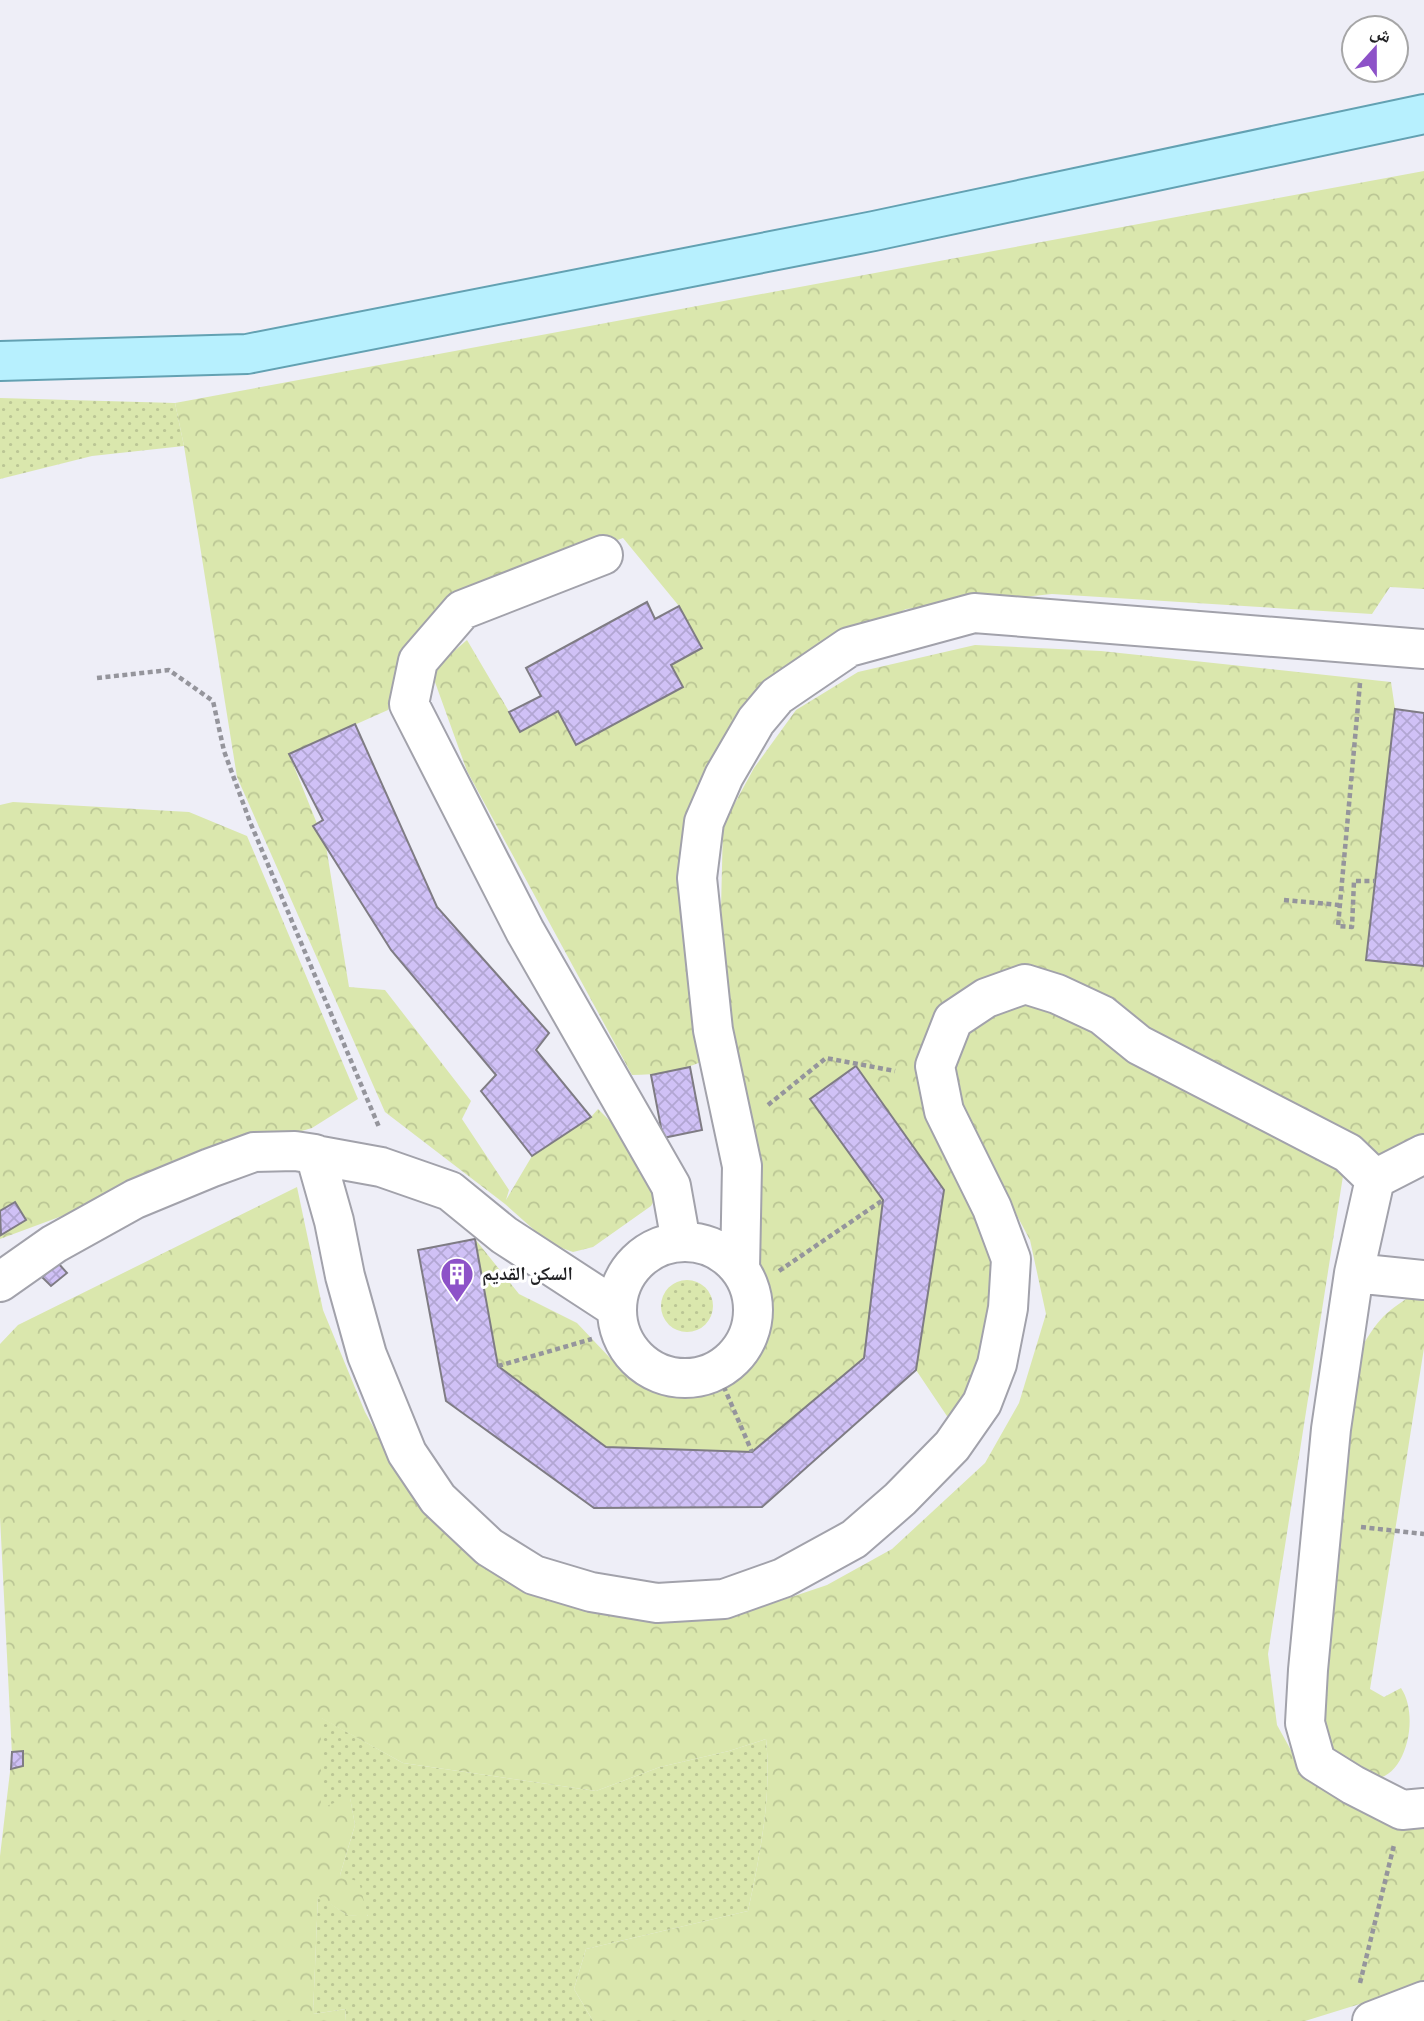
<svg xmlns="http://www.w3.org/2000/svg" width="1424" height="2021" font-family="Signika,'Noto Naskh Arabic',sans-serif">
  <defs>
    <pattern id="grass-dots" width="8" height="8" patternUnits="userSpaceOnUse" patternTransform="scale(1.75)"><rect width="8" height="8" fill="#dae7ad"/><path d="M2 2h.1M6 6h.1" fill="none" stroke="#bbc695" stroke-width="1.8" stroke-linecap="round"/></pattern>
    <pattern id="forest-crowns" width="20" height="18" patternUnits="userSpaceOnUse" patternTransform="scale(1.75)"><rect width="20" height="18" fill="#dae7ad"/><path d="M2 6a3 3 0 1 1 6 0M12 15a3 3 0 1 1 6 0" fill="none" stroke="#bbc695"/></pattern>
    <pattern id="building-cross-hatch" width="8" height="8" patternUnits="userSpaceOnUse" patternTransform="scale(1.75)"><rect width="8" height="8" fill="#d0c1f6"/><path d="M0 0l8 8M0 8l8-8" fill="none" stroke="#b2a6d3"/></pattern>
  </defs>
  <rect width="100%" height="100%" fill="#eeeef7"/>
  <path fill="url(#grass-dots)" d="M0,398L175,403L184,446L92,456L0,479Z
    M661 1306a26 26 0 1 1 52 0a26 26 0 1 1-52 0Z
    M320,1717L403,1763L596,1791L660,1767L729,1751L766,1739C772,1796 760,1855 748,1911L586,1949L574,1989L593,2021H345L346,2009L313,2014L318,1895L347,1915L368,1916L340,1875L355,1825L350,1798L321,1809Z"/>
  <path fill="url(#forest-crowns)" d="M1424,171V589L1390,587L1372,614L1052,594L906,609L776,676L714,776L703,1061C681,1071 656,1075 632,1075L467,771L431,671L467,640L521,732L558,711L576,745L682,688L671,665L702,648L679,606L623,538L443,605L404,659L388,710L289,754L326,846L349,987L385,990L471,1101L462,1119L509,1190L506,1200L532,1156L591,1117L598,1109L628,1139L660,1190L651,1206L593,1247L573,1252L550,1244L505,1204L385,1112L237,777L184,446L175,403Z
    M975,645L1101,651L1391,682L1395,709L1366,959L1424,966V1140L1379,1160L1063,989L930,1038L920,1090L956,1174L977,1196L995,1268L980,1380L955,1428L916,1370L944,1190L856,1067L811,1099L883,1200L864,1358L752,1452L606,1447L498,1366L475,1239L519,1294L577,1323L611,1359L645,1383L704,1395L734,1378L753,1360L761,1328L762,1311L754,1274L745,1121L720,951L723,825L754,768L796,710L858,672Z
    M13,802L189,812L247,836L358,1099L312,1128L183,1165L70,1213L0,1239V805Z
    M1015,1000L1063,1010L1332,1155L1343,1176L1268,1654L1277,1725L1297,1761L1424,1821V1984L1305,2021H593L574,1989L586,1949L748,1911C760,1855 772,1796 766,1739L729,1751L660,1767L596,1791L403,1763L321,1718V1808L350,1797L355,1825L340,1875L359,1882L368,1917L347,1915L318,1896L313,2014L346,2009L345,2021H0V1856L12,1755L0,1517V1344L18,1325L297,1187L323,1310L365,1412L413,1498L450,1538L510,1579L636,1616L727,1619L827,1585L892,1549L985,1463L1019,1403L1046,1314L1030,1240L959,1107L947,1064L967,1024Z
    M1414,1294L1424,1295V1348L1370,1689L1384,1697L1401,1688C1424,1722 1399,1805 1351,1771C1340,1763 1331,1748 1322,1738L1331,1598L1358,1354C1376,1322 1382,1314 1414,1294Z"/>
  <path fill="url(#building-cross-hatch)" stroke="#7f7c84" stroke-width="2" d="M647,602L655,619L679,606L702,648L671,665L683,687L576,745L558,711L520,732L509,712L541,696L526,668Z
    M1395,709L1424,713V966L1366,960Z
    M355,724L437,907L549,1033L536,1050L591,1117L532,1156L481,1091L496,1075L391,950L313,826L323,820L289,754Z
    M856,1066L944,1190L916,1370L762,1507L594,1508L446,1401L418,1250L475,1239L498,1366L606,1447L752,1452L864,1358L883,1200L810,1099Z
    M690,1067L702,1130L663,1138L651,1075Z
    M15,1202L26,1220L1,1235L0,1211Z
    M58,1263L67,1273L51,1286L42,1277Z
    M23,1751V1766L11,1769L12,1752Z"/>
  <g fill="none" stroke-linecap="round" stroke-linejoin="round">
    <defs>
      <path id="minor" d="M603,555L462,610L418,661L409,704L525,931L671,1186L681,1242
        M315,1155L381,1167L450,1191L504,1235L616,1308
        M1375,1179L1424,1154
        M617 1310a68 68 0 1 1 136 0a68 68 0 1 1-136 0Z
        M740,1269L742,1166L713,1030L697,878L704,822L724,776L756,721L777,696L849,647L974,613L1424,649
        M1354,1273L1424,1280
        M0,1282L54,1244L135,1199L210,1168L254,1152L295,1151L315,1154L334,1221L345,1276L367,1355L407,1453L438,1499L489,1547L534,1575L591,1592L657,1603L724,1599L783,1578L854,1539L900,1499L952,1446L982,1403L997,1364L1008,1308L1011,1259L992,1208L944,1111L935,1066L953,1020L986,998L1025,984L1057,994L1102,1015L1139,1045L1348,1153L1375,1179L1354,1273L1331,1429L1308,1670L1305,1723L1316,1762L1353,1785L1402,1810L1424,1808
        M1372,2021L1424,2001"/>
      <path id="major" d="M0,361L247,354L874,231L1424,114"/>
    </defs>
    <use href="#minor" stroke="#a2a2ab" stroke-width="42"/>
    <use href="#major" stroke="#63a1b2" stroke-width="42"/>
    <path stroke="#95959c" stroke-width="4.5" stroke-dasharray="5 3.5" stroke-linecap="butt" d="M97,678L169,670L213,701L224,751L250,822L379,1127
      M1360,683L1338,926L1352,927L1354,881H1375
      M1284,900L1339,905
      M768,1105L826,1058L895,1071
      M779,1271L883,1200
      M498,1366L592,1339
      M717,1371L752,1452
      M1361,1527L1424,1534
      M1360,1983L1394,1845"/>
    <use href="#minor" stroke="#fff" stroke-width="38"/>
    <use href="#major" stroke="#b7f0fe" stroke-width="38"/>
  </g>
  <defs>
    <symbol id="building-pin" viewBox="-11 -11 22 30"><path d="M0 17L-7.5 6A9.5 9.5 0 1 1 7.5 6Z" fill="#8d52c8" stroke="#fff"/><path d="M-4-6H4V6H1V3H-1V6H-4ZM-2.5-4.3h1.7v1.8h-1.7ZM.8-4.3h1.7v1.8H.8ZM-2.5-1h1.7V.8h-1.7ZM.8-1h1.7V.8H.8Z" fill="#fff"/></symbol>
  </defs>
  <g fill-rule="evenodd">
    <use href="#building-pin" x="438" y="1255" width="38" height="52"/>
  </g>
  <g text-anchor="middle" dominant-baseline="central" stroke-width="6" stroke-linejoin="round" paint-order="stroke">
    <g font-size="19" font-weight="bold" fill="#212124" stroke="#fff" text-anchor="start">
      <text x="482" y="1274">السكن القديم</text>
    </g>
  </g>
  <g transform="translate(1375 49) rotate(21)"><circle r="33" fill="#ffffff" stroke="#a6a6a7" stroke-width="2"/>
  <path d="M0-5L12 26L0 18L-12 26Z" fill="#8d52c8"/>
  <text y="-10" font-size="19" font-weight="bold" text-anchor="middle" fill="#212124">ش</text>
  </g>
</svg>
